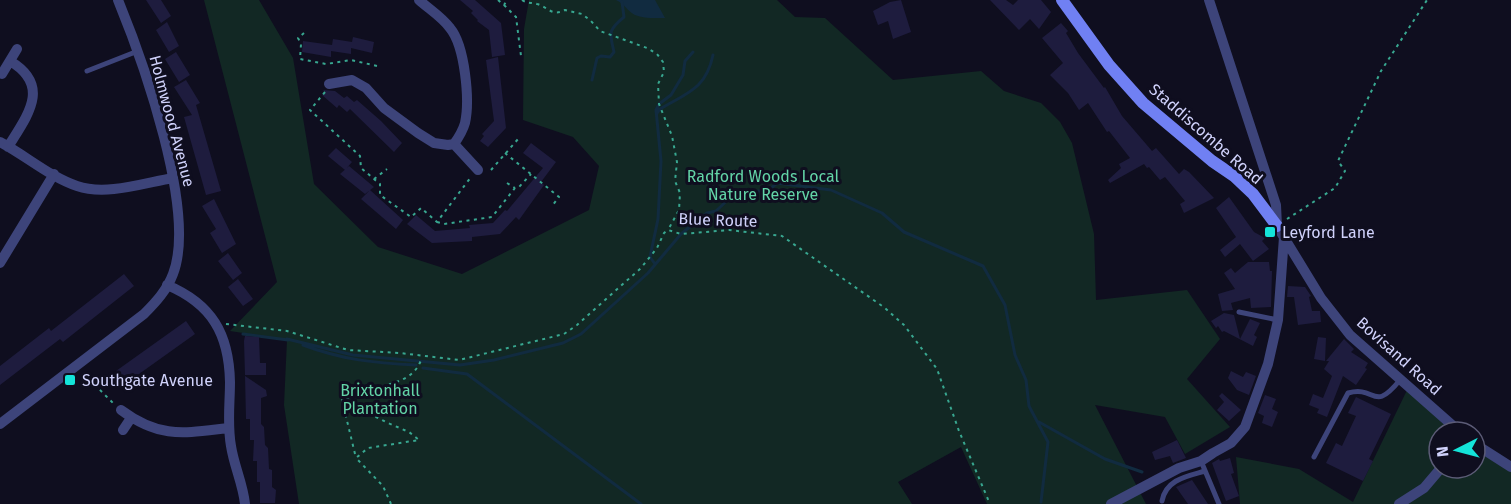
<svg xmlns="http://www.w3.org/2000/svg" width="1511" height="504" font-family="'Fira Sans',sans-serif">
  <rect width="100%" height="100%" fill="#0f0e1f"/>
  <path fill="#122824" d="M204,0H259L293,58L314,184L378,247L462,274L589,210L599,166L573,137L523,120L524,29L529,0H777L795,17L825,18L893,80L981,71L1004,91L1041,103L1060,122L1072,143L1094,234L1096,300L1187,290L1220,339L1187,379L1230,427L1185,454L1165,417L1095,405L1146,504H987L961,447L898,482L912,504H299L284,405L287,340L230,331L277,282Z
    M1409,386L1460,432H1439V468H1475V444L1511,471V504H1240L1236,457L1299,469L1353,502Z"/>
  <path fill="#112b40" d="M616,0H655L665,18C656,18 644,19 635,15C628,12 624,3 616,0Z"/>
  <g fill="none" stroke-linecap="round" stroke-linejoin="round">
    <path stroke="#112b40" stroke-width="3" d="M592,80L597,58L601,56L610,57L614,52C610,33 607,31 624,17L622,2
      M657,113L660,109C687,93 706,89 713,55
      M655,264L650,257L658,219L661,161L656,110L659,104L671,95L683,75L685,61L693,52
      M243,334L288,340
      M287,339L353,355L460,365L494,360L563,343L581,334L648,273L681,234L707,213L716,211L734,194L769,190L777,183L831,190L882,213L904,232L983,266L1005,305L1015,355L1026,380L1029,406L1048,442L1041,502
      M303,345C343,360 374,363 416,365
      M423,368L467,374L641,504
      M1039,422L1105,459L1142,472"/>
  </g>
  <path fill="#1e1c3e" d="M146,0H161L171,16L161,23Z
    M460,0H475L501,23L505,55L492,57L489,30L477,21L478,20L471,13L473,11Z
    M901,0L911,32L893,39L888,21L878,25L873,11L890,2Z
    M990,0H1006L1013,5L1018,0H1041L1051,12L1039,29L1030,19L1019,30Z
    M167,22L179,46L169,52L156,30Z
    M1061,23L1068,31L1066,33L1078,53L1104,88L1105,87L1122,116L1152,151L1156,148L1179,174L1184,169L1189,172L1214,198L1184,213L1180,204L1185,201L1165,177L1160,180L1149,167L1147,168L1144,164L1110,183L1108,180L1121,168L1119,164L1130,158L1109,131L1107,132L1088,103L1079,110L1068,93L1050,75L1063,63L1042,38Z
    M353,37L374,42L372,53L351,48V54L331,51V57L302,52L303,41L332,45L333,39L352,42Z
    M176,52L190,75L179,82L165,59Z
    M498,57L506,128L488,147L480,141L484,136L482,134L494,121L486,60Z
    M186,80L200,103L196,105L221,191L206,195L184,117L192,115L174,87Z
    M323,90L335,91L344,98L347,96L354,102L357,100L381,121L402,143L394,152L350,109L347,112L339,105L337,108L322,95L325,92Z
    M531,143L556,162L541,182L544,185L519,220L516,217L500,234L472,237V241L432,243L407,224L416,215L435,231L470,228L469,225L493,223L505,210L507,211L543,168L523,153Z
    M336,148L352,162L345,170L328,156Z
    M349,166L374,187L365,194L340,174Z
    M370,190L403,220L396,229L361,199Z
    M1229,197L1254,232L1265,238L1262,241L1269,249L1253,261L1240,244L1225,257L1220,250L1236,237L1216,208Z
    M214,199L236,244L222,253L210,233L216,229L202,206Z
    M228,253L242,273L233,280L218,261Z
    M1248,262H1269L1270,271H1272L1271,307L1251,308L1250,298L1231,303L1233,310L1222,311L1218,294L1235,289L1224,273L1231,268L1235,273Z
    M124,274L134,286L63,342L60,339L0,385V366L49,328L51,331Z
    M238,279L253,299L243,306L228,287Z
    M1288,286L1305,287L1311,296L1309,297L1312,311H1320L1321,322L1298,325L1294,297H1287Z
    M1224,313L1234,315L1240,339L1250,319L1260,323L1254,335L1257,337L1253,346L1224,331L1222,332L1218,326L1216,328L1211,321Z
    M186,321L195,334L125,384L116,371Z
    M245,336L259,337L260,363H266V375H245L244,341Z
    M1318,337L1326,338L1325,361L1314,359Z
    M1344,339L1354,349L1351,352L1368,363L1365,368L1367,369L1356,385L1343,376L1327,417L1317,413L1319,409L1309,405L1313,394L1323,398L1332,376L1324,369L1329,361H1326Z
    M1231,371L1243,377L1246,372L1256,376L1249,395L1237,390L1228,378Z
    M245,376L266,390L267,396L261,398V424L264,427L265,445L268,448L269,469L272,470V487L276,490L275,503H260V482H257V461H253L254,440H250V419H246Z
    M1222,393L1241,410L1229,421L1217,410L1224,402L1219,396Z
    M1265,395L1276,399L1272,409L1278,412L1272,427L1262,423L1264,416L1258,413Z
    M1356,397L1391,414L1369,459L1373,461L1363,481L1326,463L1336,443L1342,446L1356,416L1348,413Z
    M1177,440L1186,458L1173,463L1170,456L1155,460L1152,452Z
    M1230,458L1234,473L1231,474L1239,496L1226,501L1212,463L1219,459L1220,461Z
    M1192,480L1208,504H1188L1176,487Z"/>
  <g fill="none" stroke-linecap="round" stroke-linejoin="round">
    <path stroke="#38a790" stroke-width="2" stroke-dasharray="3 4.5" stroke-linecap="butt" d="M498,0L504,5L507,0
      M522,0C528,4 531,2 537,4C548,7 552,17 565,10L582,14L591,21L600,31L647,48L657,54L663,62L664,72L658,84L659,104L672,136L677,162L675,181L680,193L679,210L668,230
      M504,5L516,17L521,56
      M304,33L298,38L301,44L300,59L326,64L351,60L377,66
      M325,92L310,110L360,156L361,168L380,184V195L411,217L421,208L437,222L471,177
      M505,153L559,197L552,206
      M491,170L519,138
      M374,179L387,169
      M507,183L515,188
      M1287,219L1335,188L1345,171L1338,161L1381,71L1427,0
      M437,222L444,224L492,217L515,188L519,187L531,174
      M226,324L287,331L348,350L400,353L459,360L564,334L577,325L641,268L657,248L664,233L668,230L681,234L729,230L782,236L885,308L904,325L937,369L959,431L990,504
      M84,374L114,404
      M342,400L356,458
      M391,504L383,486L356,458L368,448L419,440L409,432L388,423L342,400C351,397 360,392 369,390C390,383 415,382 422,357"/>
    <path stroke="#3d447a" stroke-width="5" d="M87,71L138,51
      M1239,312L1278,320
      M1314,457L1348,393C1377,385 1372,414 1400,380
      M1201,461L1219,504
      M1162,501C1166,479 1188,476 1205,471"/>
    <path stroke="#3d447a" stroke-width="10" d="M419,0C429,9 442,17 450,28C465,46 470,100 465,123C463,130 459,137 454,144
      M1209,0L1276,205L1277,226L1321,298L1350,335L1460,432
      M2,74L17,49
      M329,84L352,80L366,88L384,108L418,133L434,143L448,145L454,144L478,170
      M0,142C25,155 50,177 77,186C106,196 144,183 173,178
      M8,147C27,116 52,86 10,61
      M0,263L54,174
      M167,285C212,304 229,334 230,382C230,403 227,424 231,446C234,466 243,484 245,504
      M121,410C160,439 184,433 229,428
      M0,424L144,314C156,302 167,290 173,274C197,212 143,61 118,0
      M123,430L131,418
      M1475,444L1511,467
      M1111,504L1179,468L1201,461L1213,453L1231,443L1245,427L1268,364L1278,320L1284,237
      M1399,504L1424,488L1441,468"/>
    <path stroke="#7080f3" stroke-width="12" d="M1062,0L1109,65L1143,103L1212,161L1234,176L1253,194L1277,226"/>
  </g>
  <g fill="#14e4d9" stroke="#0f0e1f" stroke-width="2">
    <rect x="1264" y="226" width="12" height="12" rx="3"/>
    <rect x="64" y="374" width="12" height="12" rx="3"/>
  </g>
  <g text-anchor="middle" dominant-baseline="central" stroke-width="6" stroke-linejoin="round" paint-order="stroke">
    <g font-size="16" fill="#d0d2fb" stroke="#0f0e1f">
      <text transform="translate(172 121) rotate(75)">Holmwood Avenue</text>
      <text transform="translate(1206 134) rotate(41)">Staddiscombe Road</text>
      <text transform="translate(718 220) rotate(2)">Blue Route</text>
      <text transform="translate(1399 356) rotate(42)">Bovisand Road</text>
    </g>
    <g font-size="16" fill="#63d4a7" stroke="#0f0e1f">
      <text x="763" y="176">Radford Woods Local<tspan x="763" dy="18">Nature Reserve</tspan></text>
      <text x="380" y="390">Brixtonhall<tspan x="380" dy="18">Plantation</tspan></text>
    </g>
    <g font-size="16" fill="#d0d2fb" stroke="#0f0e1f" text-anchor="start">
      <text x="1282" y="232">Leyford Lane</text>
      <text x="82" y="380">Southgate Avenue</text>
    </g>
  </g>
  <g transform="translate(1457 450) rotate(264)"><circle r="28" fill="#0f0e1f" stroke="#5c5c77" stroke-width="1.5"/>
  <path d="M0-4.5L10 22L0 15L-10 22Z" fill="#14e4d9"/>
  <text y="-9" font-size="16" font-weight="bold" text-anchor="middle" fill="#d0d2fb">N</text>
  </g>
</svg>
